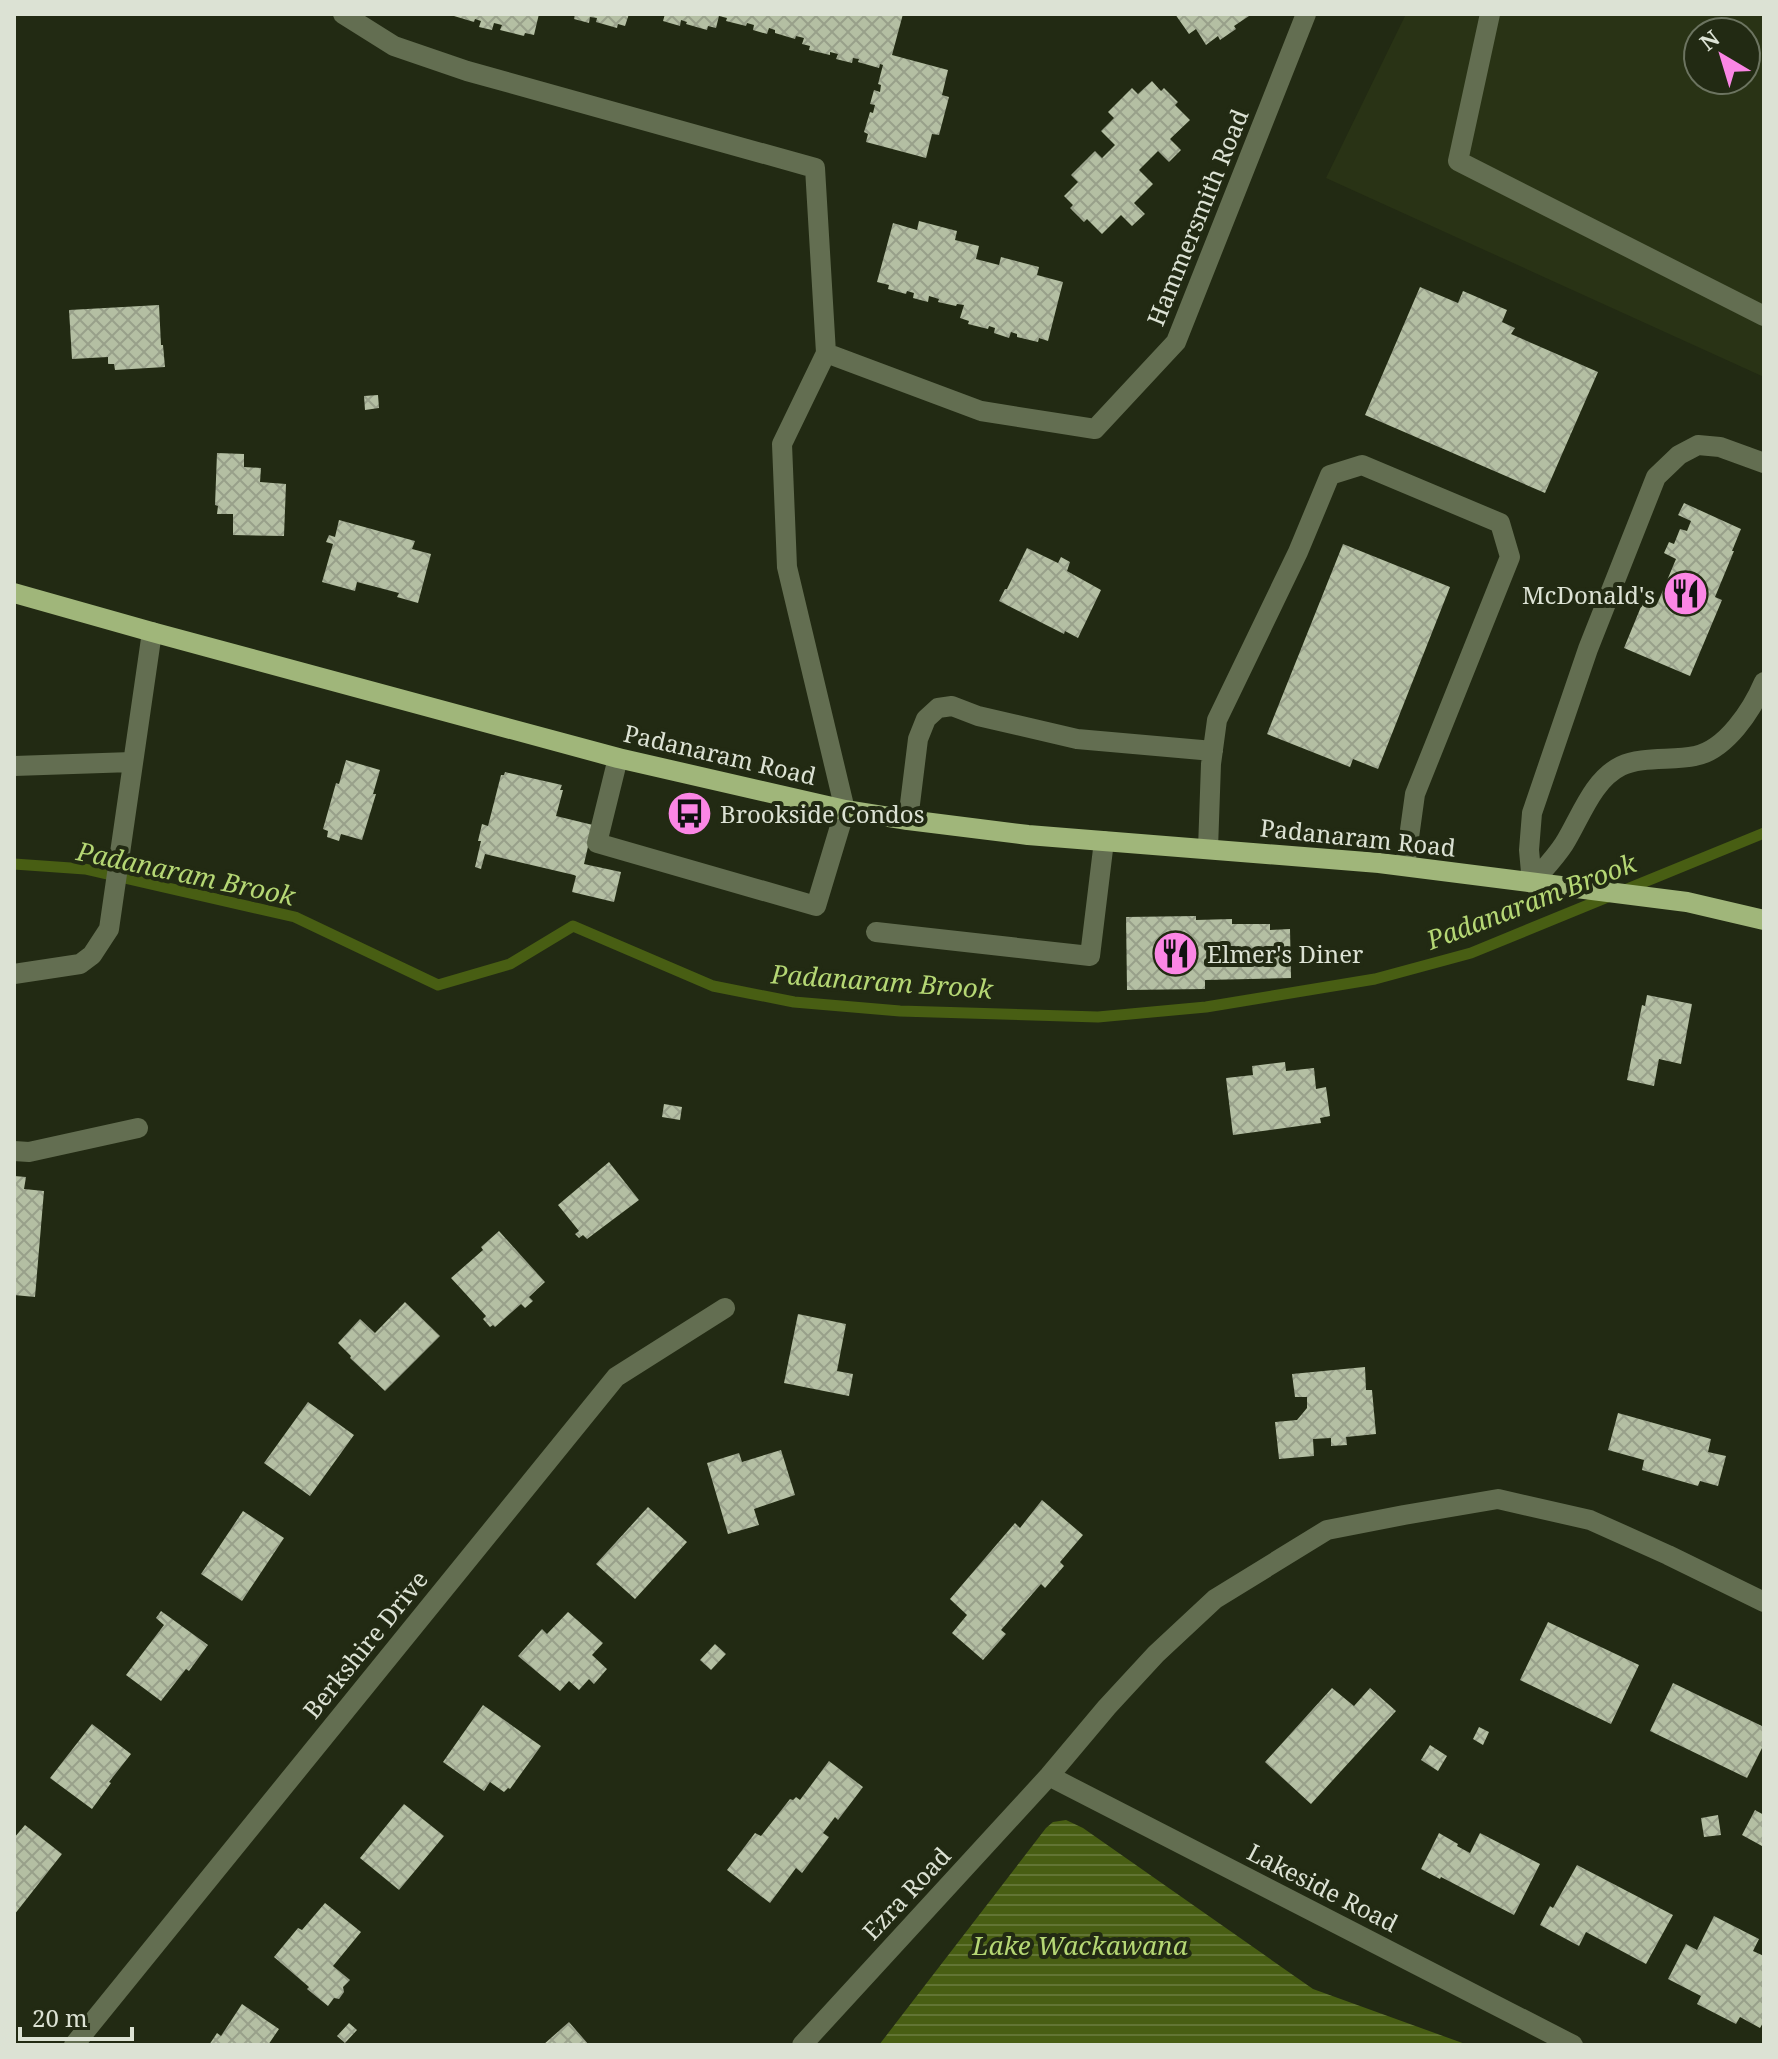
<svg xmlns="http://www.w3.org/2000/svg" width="1778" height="2059" font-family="'Noto Serif',serif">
  <defs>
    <pattern id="water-rules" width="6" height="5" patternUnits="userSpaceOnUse" patternTransform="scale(2)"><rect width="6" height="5" fill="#485e13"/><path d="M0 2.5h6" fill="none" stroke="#627534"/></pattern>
    <pattern id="building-cross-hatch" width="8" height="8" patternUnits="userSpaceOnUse" patternTransform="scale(2)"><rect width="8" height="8" fill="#b4bfa3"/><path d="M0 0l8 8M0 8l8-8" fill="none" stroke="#98a08a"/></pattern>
  </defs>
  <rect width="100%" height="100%" fill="#222a13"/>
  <path fill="#293315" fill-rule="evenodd" d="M1406,14H1764V377L1326,178ZM1698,32H1746V80H1698Z"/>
  <path fill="url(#water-rules)" d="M1066,1820L1083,1828L1313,1989L1468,2045H879L1046,1828L1053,1822Z"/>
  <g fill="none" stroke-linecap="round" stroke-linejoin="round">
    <path stroke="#485e13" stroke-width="11" d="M14,864L85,869L295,917L438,985L510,964L573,926L713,986L794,1002L900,1011L1098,1017L1206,1007L1375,979L1471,953L1764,833"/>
  </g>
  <path fill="url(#building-cross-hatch)" d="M455,14H539L534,35L525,33L524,36L500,30L502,25L494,23L492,30L479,27L481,21L475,19L474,22L454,16Z
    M575,14H629L625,26L618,24L617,28L596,22L597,18L590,17L589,23L574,19Z
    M665,14H903L892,55L948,70L942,95L949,97L939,135L932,134L926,158L866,142L868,134L864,132L870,112L873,113L875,105L870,104L874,90L880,92L881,85L878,84L883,65L880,64L879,68L858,62L859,59L853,58L852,63L836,59L838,54L830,52V55L809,50L810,46L802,44L804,38L796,36L795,39L775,33V30L769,28L767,34L753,30L754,25L747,23L746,26L726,21L727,18L719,16L716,28L708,26L707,30L686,24L687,22L681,20L680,26L663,21Z
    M1175,14H1252L1234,26L1236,29L1220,40L1218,36L1206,45L1196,29L1189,34Z
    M1152,81L1161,91L1164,88L1178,102L1175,105L1190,120L1170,139L1181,150L1169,162L1158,151L1139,170L1153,184L1134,203L1145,214L1132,226L1121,215L1102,234L1087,219L1084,222L1070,208L1073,205L1064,196L1078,182L1071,175L1095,151L1102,158L1115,145L1101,131L1114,118L1108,112L1132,88L1138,94Z
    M919,221L957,231L955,240L979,246L976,259L999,265L1001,257L1039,267L1037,275L1063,282L1048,341L1039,338L1038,342L1017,337V334L1011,332L1009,338L994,333L995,328L989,326L988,329L968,324L969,321L960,318L964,305L957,304L956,306L938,302L939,299L929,296L928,302L913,298L914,293L907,291L906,294L888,289L889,285L877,282L893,223L917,230Z
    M1420,287L1458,303L1463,291L1507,310L1502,322L1515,328L1511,334L1598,372L1545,493L1365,415Z
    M159,305L161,345H163L165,367L115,370L114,364H108V357L72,359L69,310Z
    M378,395L379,408L365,410L364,396Z
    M217,453L244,454V467L261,468L260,482L286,484L284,536L233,535V514H217L218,506L215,505Z
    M1684,503L1741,529L1732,551H1734L1715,597L1722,600L1690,676L1624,648L1645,597L1658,602L1676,559L1664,553L1669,542L1674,544L1680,529L1687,531L1691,521L1678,515Z
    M339,520L415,541L412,549L431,554L418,603L397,597L399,593L357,582L355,591L322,582L333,544L326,542L329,535L335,537Z
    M1343,544L1450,587L1378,769L1353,759L1350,767L1267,734Z
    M1027,548L1058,563L1061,557L1070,562L1067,571L1101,590L1078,638L1065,631L1064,634L999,601L1005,589H1007Z
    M346,760L380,770L373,794H376L362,840L341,834L339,841L327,837L328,831L323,829L336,783L339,784Z
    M505,772L562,785L560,790H563L556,816L593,825L584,864L621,872L614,902L572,892L576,876L574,875L485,854L481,869L475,867L481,841H478L482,824L488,826L501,775H504Z
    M1196,916V920L1232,919V924H1270V930L1290,929L1291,978L1205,980V989L1127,990L1126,917Z
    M1647,995L1692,1004L1681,1064L1659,1059L1654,1086L1627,1080L1642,1005L1645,1006Z
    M1285,1062L1286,1071L1314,1068L1316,1089L1326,1087L1330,1116L1320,1118L1321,1123L1233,1135L1226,1078L1253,1075L1252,1066Z
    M664,1104L682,1107L680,1120L662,1117Z
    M609,1162L639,1200L587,1239L583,1235L579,1238L575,1234L579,1231L558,1205Z
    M14,1176L26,1177L24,1189L44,1191L35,1297L14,1295Z
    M499,1231L545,1282L529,1297L533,1301L525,1308L521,1304L495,1327L493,1325L490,1327L483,1319L486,1316L451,1278L483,1250L481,1247Z
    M405,1302L440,1336L385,1391L350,1358L351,1356L338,1343L360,1319L375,1333Z
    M798,1314L846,1324L837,1371L853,1374L849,1396L784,1383Z
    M1365,1367L1366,1390H1372L1376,1434L1346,1437L1347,1445L1331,1446V1438L1313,1439L1314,1456L1279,1459L1275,1422L1297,1420L1307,1408V1397H1295L1292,1374Z
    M308,1402L354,1435L310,1496L264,1463Z
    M1618,1413L1711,1439L1708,1452L1726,1456L1718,1486L1700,1481L1698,1486L1642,1470L1644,1460L1608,1450Z
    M781,1450L795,1495L754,1509L759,1525L728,1534L707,1463L739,1453L742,1462Z
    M1042,1500L1083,1535L1060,1562L1064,1566L1045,1588L1041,1584L1001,1630L1006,1634L983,1660L952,1633L967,1615L950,1599L1015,1523L1020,1528Z
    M648,1507L687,1542L635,1599L596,1564Z
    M243,1511L284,1538L242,1601L201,1574Z
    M161,1611L208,1645L189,1671L186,1669L161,1701L126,1675L164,1625L156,1618Z
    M568,1612L603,1643L592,1655L607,1669L594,1684L589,1679L579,1690L569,1681L560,1691L518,1656L542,1629L547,1634Z
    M1548,1622L1639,1665L1611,1724L1520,1680Z
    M715,1644L726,1654L711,1670L700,1660Z
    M1673,1683L1764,1727V1744L1747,1778L1650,1731Z
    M1332,1688L1354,1706L1370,1688L1396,1711L1311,1804L1265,1762Z
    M483,1705L541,1746L510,1789L508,1788L504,1792L490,1782L484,1791L443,1762Z
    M92,1724L131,1754L109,1782L111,1783L92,1809L50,1778Z
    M1479,1727L1489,1732L1483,1745L1473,1739Z
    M1430,1745L1447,1756L1438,1771L1421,1760Z
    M829,1761L863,1787L838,1820L835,1817L823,1833L829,1837L802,1873L796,1868L770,1903L727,1870L755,1833L761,1836L790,1799L793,1800L796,1797L800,1800Z
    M404,1804L444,1836L399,1890L360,1858Z
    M1755,1810L1764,1815V1842L1762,1846L1742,1835Z
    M1718,1815L1721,1835L1704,1837L1701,1818Z
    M25,1825L62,1854L14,1915V1838Z
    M1439,1833L1458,1844L1457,1846L1470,1853L1480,1833L1540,1864L1514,1915L1441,1877L1440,1879L1421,1869Z
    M1577,1865L1673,1915L1646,1964L1586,1932L1579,1946L1540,1925L1550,1906L1553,1908Z
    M325,1903L361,1932L333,1966L350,1980L343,1987L344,1992L339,1999L334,1998L328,2006L307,1989L309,1987L274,1957L298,1928L302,1930Z
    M1714,1916L1759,1939L1753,1951L1764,1956V2021L1760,2028L1740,2017L1736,2024L1697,2004L1701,1996L1668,1979L1686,1944L1697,1950Z
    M242,2004L279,2029L268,2045H209L217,2033L221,2036Z
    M569,2022L589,2045H543Z
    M349,2023L357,2030L345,2043L337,2036Z"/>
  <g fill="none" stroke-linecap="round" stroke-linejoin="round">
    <path stroke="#636e51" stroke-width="20" d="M343,14L394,46L467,71L815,168L826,353L782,444L787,567L845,810L816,906L597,843L618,758
      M1490,14L1458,161L1764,316
      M826,353L981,411L1095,429L1176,342L1306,14
      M14,766L132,762
      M908,820L918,739L926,719L938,708L952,706L978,716L1077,739L1213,751
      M1208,849L1211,764L1217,720L1298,552L1330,475L1362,465L1500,523L1510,557L1415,794L1405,866
      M1532,883L1529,850L1532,813L1588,649L1656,477L1679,455L1698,445L1720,447L1764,463
      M1532,883C1543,870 1555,858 1564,844C1580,819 1592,780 1621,766C1642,756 1673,761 1695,756C1726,750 1752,710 1764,682
      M876,932L1090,956L1104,841
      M14,974L80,964L92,955L109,929L152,632
      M14,1151L29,1152L138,1128
      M1049,1776L1573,2045
      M74,2045L616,1377L725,1308
      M802,2045L1049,1776L1107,1707L1156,1654L1215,1599L1327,1530L1404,1515L1498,1499L1590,1520L1668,1555L1764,1602"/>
    <path stroke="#a0b67a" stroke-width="20" d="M14,593L152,632L618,758L845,810L908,820L1028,835L1379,863L1687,902L1764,920"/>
  </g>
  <defs>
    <symbol id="restaurant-disc" viewBox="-11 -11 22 22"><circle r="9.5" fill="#fb86e5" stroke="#222a13"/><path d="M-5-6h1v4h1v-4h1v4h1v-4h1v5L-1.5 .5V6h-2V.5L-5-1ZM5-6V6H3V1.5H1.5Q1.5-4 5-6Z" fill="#111"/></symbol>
    <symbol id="bus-disc" viewBox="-11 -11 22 22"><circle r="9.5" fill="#fb86e5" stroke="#222a13"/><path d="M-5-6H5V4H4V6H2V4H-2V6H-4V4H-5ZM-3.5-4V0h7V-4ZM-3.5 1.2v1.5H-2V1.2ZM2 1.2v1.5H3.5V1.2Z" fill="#111"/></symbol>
  </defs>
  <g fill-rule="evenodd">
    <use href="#restaurant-disc" x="1660" y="568" width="51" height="51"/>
    <use href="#bus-disc" x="664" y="788" width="51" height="51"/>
    <use href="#restaurant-disc" x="1150" y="928" width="51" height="51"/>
  </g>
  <g text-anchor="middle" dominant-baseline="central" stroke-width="8" stroke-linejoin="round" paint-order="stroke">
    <g font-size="24" fill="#dce2d4" stroke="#222a13">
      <text transform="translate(1197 217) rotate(-68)">Hammersmith Road</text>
      <text transform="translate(720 754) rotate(13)">Padanaram Road</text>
      <text transform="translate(1358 837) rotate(6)">Padanaram Road</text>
      <text transform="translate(365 1644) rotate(-51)">Berkshire Drive</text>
      <text transform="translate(1323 1887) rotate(27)">Lakeside Road</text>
      <text transform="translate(906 1893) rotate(-47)">Ezra Road</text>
    </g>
    <g font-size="24" fill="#dce2d4" stroke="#222a13" text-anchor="start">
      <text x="1655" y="594" text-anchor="end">McDonald's</text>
      <text x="720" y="813">Brookside Condos</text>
      <text x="1207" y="953">Elmer's Diner</text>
    </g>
    <g font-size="26" font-style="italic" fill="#b5d774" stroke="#222a13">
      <text transform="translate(186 873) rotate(12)">Padanaram Brook</text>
      <text transform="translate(1531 901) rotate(-21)">Padanaram Brook</text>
      <text transform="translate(882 981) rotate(4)">Padanaram Brook</text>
      <text x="1080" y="1945">Lake Wackawana</text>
    </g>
  </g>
  <rect width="1778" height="2059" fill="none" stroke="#dce2d4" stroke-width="32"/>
  <g transform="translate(1722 56) rotate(322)"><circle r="38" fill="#222a13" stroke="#6c7460" stroke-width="2"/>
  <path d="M0-6L14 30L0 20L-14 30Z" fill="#fb86e5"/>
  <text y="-12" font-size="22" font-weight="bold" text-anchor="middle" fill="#dce2d4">N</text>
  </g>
  <path d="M20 2027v12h112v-12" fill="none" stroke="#dce2d4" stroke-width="4"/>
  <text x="32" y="2027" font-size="24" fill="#dce2d4" stroke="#222a13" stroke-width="6" paint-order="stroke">20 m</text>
</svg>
